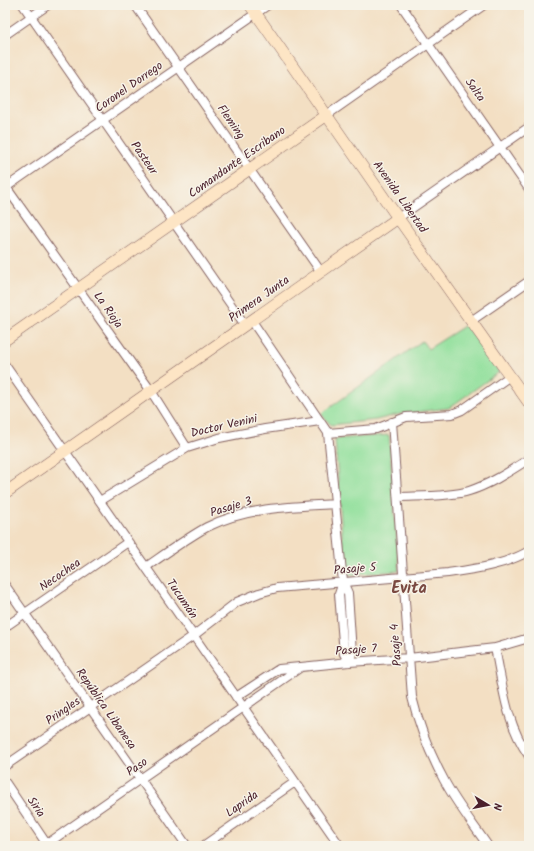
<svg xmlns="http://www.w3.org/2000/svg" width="534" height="851" font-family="Kalam,sans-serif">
  <rect width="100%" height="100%" fill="#f7f3e8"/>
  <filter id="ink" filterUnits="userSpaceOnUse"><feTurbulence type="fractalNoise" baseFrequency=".025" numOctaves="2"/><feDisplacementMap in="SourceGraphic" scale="8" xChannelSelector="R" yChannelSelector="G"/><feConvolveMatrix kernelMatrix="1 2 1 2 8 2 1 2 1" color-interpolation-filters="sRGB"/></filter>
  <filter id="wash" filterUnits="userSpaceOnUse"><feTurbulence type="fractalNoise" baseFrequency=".012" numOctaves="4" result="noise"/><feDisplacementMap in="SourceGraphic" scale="16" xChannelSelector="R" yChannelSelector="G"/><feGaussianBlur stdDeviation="0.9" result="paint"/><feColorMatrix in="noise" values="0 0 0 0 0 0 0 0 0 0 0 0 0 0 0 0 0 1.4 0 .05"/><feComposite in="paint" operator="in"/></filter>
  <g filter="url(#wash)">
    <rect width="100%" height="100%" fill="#f3dfc3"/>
    <path fill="#93e09d" stroke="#6e8064" d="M466,325L499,372L449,408L400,414L376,420L331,425L321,414L422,341L428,349Z
      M389,435L399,571L345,575L335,439Z"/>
  </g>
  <g filter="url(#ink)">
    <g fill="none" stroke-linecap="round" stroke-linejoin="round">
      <defs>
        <path id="minor" d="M23,5L245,325
          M135,5L321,272
          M401,5L529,189
          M5,35L48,5
          M327,115L484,5
          M6,187L151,391L187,448
          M5,188L268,5
          M398,218L529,127
          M252,321L328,433L343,582L348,593L352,653L349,662
          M471,321L529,281
          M5,365L340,846
          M392,422L412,697C419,726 430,754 444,780C456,803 473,824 488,846
          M328,433L376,429L406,417L452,414L462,410L510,376
          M398,497C419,496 449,497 469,491C491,484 510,471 529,459
          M100,501L187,448L219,438L265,429L320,421
          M146,567C165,554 187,538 207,527C246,507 292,507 335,504
          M343,582L339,594L344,654L349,662
          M5,585L187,846
          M5,627L128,542
          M495,648C503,686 506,724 529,756
          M236,697L279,669L300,667
          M5,766L193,636L237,602L259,593L277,588L448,573C475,569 505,565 529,551
          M5,782L48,846
          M44,846L301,667L349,662L409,658L495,648L529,638
          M203,846L295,782"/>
        <path id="secondary" d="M250,5L398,218L529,403
          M5,340L327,115
          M5,493L398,218"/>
      </defs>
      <use href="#minor" stroke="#856260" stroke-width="10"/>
      <use href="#secondary" stroke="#856260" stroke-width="12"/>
      <use href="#minor" stroke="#fff" stroke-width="8"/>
      <use href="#secondary" stroke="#fde5c5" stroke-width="11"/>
    </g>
  </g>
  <g text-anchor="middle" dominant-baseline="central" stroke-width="3" stroke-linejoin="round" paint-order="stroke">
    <g font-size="12" fill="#4a1f2b" stroke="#f7f3e8">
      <text transform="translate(129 87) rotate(-35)">Coronel Dorrego</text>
      <text transform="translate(475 90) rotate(55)">Salta</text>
      <text transform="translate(231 122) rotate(55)">Fleming</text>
      <text transform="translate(144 158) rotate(55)">Pasteur</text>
      <text transform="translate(237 162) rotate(-35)">Comandante Escribano</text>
      <text transform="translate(400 197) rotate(55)">Avenida Libertad</text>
      <text transform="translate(259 299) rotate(-35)">Primera Junta</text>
      <text transform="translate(108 310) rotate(55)">La Rioja</text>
      <text transform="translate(224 426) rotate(-13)">Doctor Venini</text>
      <text transform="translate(231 507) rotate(-17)">Pasaje 3</text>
      <text transform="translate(355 569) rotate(-5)">Pasaje 5</text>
      <text transform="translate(60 575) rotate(-35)">Necochea</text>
      <text transform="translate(182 599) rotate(55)">Tucumán</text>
      <text transform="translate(396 645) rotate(-95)">Pasaje 4</text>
      <text transform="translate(356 650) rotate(-4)">Pasaje 7</text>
      <text transform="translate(106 709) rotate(55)">República Libanesa</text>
      <text transform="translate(63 711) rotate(-35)">Pringles</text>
      <text transform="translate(137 767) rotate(-35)">Paso</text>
      <text transform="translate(242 804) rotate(-35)">Laprida</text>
      <text transform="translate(36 807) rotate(56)">Siria</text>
    </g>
    <g font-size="16" font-weight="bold" fill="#7a4941" stroke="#f7f3e8">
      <text x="409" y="588">Evita</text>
    </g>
  </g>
  <rect width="534" height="851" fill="none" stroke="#f7f3e8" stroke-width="20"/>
  <g transform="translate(488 805) rotate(100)" stroke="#f7f3e8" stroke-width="3" paint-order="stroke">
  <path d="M0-3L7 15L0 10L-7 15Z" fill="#4a1f2b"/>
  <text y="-6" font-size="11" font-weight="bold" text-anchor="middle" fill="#4a1f2b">N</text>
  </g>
</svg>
